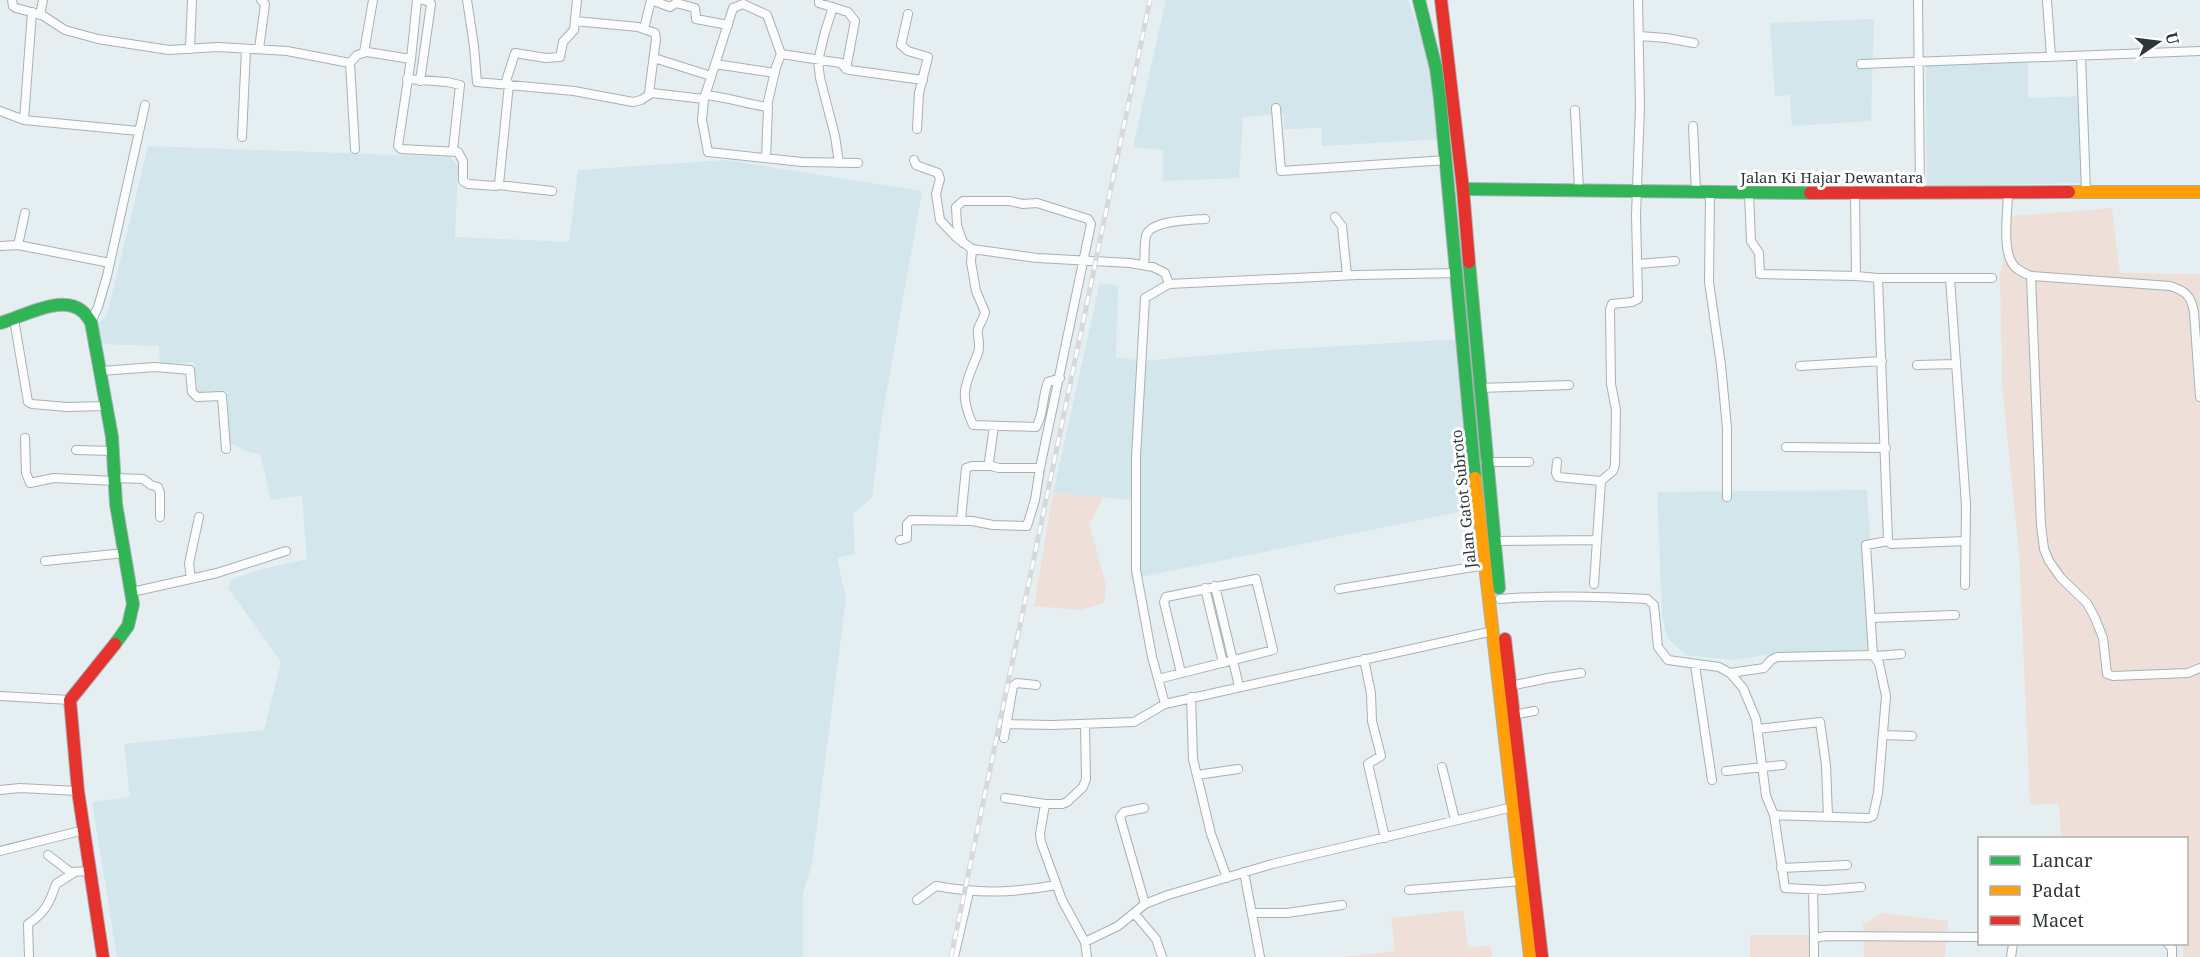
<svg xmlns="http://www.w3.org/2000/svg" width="2200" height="957" font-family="'Noto Serif',serif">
  <rect width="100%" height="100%" fill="#e5eff2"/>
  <path fill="#d2e6ec" d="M1166,0H1408L1431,64L1443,139L1322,146L1321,128L1284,129V114L1243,117L1239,178L1163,181V150L1133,147Z
    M1874,19L1871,121L1792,126L1790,95L1775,96L1770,23Z
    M1926,63H2028V98L2084,96V183L1927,186Z
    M148,146L450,157L458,166L455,237L569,242L578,170L726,160L922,191L881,424L872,498L853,513L855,554L837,558L846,598L812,864L803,893V957H117L92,802L130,797L124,744L264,730L281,662L228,588L231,580L258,570L307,559L302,495L271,500L260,454L249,452L230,443L227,391L198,392L194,362L160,364L159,346L102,344L97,325L107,315Z
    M1100,283L1118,286L1116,357L1141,361L1271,350L1460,339L1469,510L1131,579V500L1053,493Z
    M1867,490L1877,650L1776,653L1735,660L1686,655L1667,638L1662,614L1657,492Z"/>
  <path fill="#eee0d9" d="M2112,208L2120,273L2200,274V957H2183V944H2186V838H2061L2059,804L2030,805L2019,552L2002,384L2000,275L2012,216Z
    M1053,493L1104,497L1089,524L1106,584L1104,603L1080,610L1034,606Z
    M1463,910L1468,948L1491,945L1492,957H1342L1395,951L1391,918Z
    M1882,913L1948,921L1945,957H1864L1863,924Z
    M1750,935H1809L1814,957H1750Z"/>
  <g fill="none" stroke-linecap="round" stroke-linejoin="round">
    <defs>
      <path id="street" d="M12,0L13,6L16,8L42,15L65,30L98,39L169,50L218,47L287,51L350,63L357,55L367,52L411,59L398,146L401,149L458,152L463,161V181L468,184L496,186L499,184L509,84
        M467,0L474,46L477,82L574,91L633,102L641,100L652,93L704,99
        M651,0L670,7L676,3L695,8L696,19L728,25
        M819,0V3L848,12L855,21L846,69
        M1918,0L1920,192
        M2047,0L2051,57
        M833,7L825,32L818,61L820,78L835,136L839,163
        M908,14L901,45L908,51L928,57L919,93L917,129
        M40,15L43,0
        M575,21L638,27L655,33L656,39L649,93
        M644,29L651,0
        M1639,36L1666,38L1694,43
        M190,49L192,0
        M259,49L265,4L261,0
        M364,52L373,0
        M2081,56L2086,191
        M654,58L711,76
        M411,59L417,0
        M350,63L355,149
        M715,64L775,73
        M1861,64L2200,51
        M407,79L447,82L460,85L453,150
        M420,81L431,4L430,2L423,0
        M505,84L515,53L546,58L560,57L563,42L574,30L577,0
        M705,95C727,97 747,104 768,107L766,158
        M767,106L776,67L781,54
        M1276,108L1281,171L1447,160
        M1575,110L1579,190
        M0,111L24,120L138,131
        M24,120L32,12
        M1693,126L1696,192
        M242,137L246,49
        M914,160L916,165L938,173L940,179L936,194L940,220L956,237L972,249L1037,258L1130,263L1153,267L1165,273L1169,284
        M858,163L802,162L708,152L702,120L704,99L733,8L743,4L767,15L781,54L841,63L846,69L850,70L923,80
        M498,185L552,191
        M2008,191C2008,210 2002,247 2012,263C2016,270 2024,273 2031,276L2170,286C2186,291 2191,296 2194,312L2200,397
        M1710,192L1709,282L1721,365L1727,428V497
        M1855,192L1856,276L1878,278L1888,541
        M1749,193L1751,241L1759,253L1760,274L1856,276
        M1335,217L1342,226L1347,275
        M18,245L25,213
        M0,246L18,245L110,263
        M972,249L971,262L976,291L985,312C984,318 980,323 978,329C977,337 981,345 978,353C966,384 958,392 973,425L1036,427C1044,415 1042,397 1048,382L1060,378
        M1638,264L1675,261
        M1144,265C1145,256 1144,245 1146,236C1150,220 1192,220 1205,219
        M2031,276L2041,525L2044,549L2049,561L2061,578L2087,603L2095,618L2103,638L2107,674L2113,676L2188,673L2200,668
        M1878,278H1992
        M1950,278L1966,505L1965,585
        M14,319L28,402L32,404L67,407L107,406
        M91,322L98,307L107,276L145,105
        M1917,365L1954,364
        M1800,366L1882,361
        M101,371L155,367L190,370L192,392L197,397L222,396L226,449
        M1479,388L1569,385
        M994,426L989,462L991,466L999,468H1040
        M25,438L26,473L30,483L54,478L115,481
        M1786,447L1886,448
        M76,450L113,451
        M1485,462H1529
        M1557,462L1556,473L1558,477L1601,481
        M115,478L143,479L151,485L158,487L160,493V517
        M961,520L966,468L972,466H991
        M900,540L907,538V524L911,520L972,521L993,525L1027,526L1035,500L1040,468L1091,224L1088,219L1037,203L1023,204L1009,201H963L956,207L957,225L963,243
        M1493,541L1597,540
        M45,561L125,553
        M191,579L189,563L199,517
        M1594,584L1601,481L1613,471L1615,465L1616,410L1611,384L1610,310L1612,304L1632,302L1638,299V297L1636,216L1640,106L1638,0
        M1215,586L1239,686
        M1205,588L1223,663
        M1339,589L1485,565
        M132,592L217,573L286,551
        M1500,599C1549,595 1597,596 1647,599L1654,605L1658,647L1668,660L1719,667L1730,673L1743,688L1756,719L1766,796L1774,815L1785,888L1825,890L1861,887
        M1871,618L1955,615
        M1876,656L1901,654
        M1364,659L1371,693L1372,721L1381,756L1368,764L1385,838
        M1695,665L1712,780
        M1730,673L1764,668L1771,660L1777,657L1873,655
        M1158,679L1273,650L1256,579L1166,597L1164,602L1181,673
        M1510,686L1548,678L1581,673
        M0,696L70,700
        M1191,697L1193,759L1211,834L1227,878
        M1165,704L1152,657L1136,570V457L1145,298L1169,284L1357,275L1457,273
        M1513,715L1534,711
        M1006,724L1052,725L1134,722L1165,704L1493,631
        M1757,729L1820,722L1826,765L1828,816
        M1883,735L1912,736
        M1004,738L1013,686L1017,683L1036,685
        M1442,767L1455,820
        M1726,771L1782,765
        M1197,775L1238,769
        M0,790L20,788L78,791
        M1005,798L1045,804H1062L1067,802L1083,787L1086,779L1085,724
        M1045,804L1040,834L1041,842L1062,900L1085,942L1087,957
        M1144,808L1124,812L1120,817L1145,904
        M1774,815L1868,818L1873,816L1878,793L1886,696L1879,663L1873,655L1866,545L1888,541L1891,544L1965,541
        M0,851L84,830
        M48,855L70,872L90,871
        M1781,868L1847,865
        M1244,872L1260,957
        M1409,890L1522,881
        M1813,890L1814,938
        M917,900L936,886C979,894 1014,893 1056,885
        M1134,913L1156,939L1162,957
        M1253,913H1287L1342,905
        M1085,942L1118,926L1145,904L1168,895L1272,864L1513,807
        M2168,944L2172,948V957
        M29,957L28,924C45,913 50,902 56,884L75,872
        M954,957L969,892
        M1814,957V938L1826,936L1979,937
        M2011,957L2013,944"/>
      <path id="fast" d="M1419,0L1436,68L1440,99L1475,478
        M1463,189L1810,193
        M1469,262L1499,588
        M0,323C22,317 61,294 82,311C86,314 88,318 91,322L112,437L116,504L133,604L128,626L115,644"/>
      <path id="slow" d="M2069,192H2200
        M1475,478L1530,957"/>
      <path id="jam" d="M1441,0L1463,189L1469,262
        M1810,193L2069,192
        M1505,639L1542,957
        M103,957L78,791L70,700L115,644"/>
    </defs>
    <use href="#street" stroke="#a8b0b2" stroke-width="10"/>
    <use href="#fast" stroke="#a8b0b2" stroke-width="14"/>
    <use href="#slow" stroke="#a8b0b2" stroke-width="14"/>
    <use href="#jam" stroke="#a8b0b2" stroke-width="14"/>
    <use href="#street" stroke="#fbfdfd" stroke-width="8"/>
    <use href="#fast" stroke="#30b455" stroke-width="12"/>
    <use href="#slow" stroke="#ff9f0a" stroke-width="12"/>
    <use href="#jam" stroke="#e5322d" stroke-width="12"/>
    <defs>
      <path id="rail" d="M951,957L1150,0"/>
    </defs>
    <use href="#rail" stroke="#d6d9d9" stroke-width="5"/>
    <use href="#rail" stroke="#fff" stroke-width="3" stroke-dasharray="9" stroke-linecap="butt"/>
  </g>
  <g text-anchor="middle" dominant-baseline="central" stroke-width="6" stroke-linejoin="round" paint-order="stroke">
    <g font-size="15" fill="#2f3638" stroke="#fff">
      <text x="1832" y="177">Jalan Ki Hajar Dewantara</text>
      <text transform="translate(1463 499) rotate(-96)">Jalan Gatot Subroto</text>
    </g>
  </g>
  <rect x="1978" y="837" width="210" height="108" fill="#ffffff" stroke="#acafaf" stroke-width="1.5"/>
  <rect x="1990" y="856" width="30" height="9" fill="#30b455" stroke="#acafaf" stroke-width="1.5"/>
  <text x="2032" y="867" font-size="18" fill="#2f3638">Lancar</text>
  <rect x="1990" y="886" width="30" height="9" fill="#ff9f0a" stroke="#acafaf" stroke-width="1.5"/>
  <text x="2032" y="897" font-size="18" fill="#2f3638">Padat</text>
  <rect x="1990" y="916" width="30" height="9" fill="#e5322d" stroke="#acafaf" stroke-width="1.5"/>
  <text x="2032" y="927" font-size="18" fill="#2f3638">Macet</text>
  <g transform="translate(2158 42) rotate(76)" stroke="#ffffff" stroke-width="4.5" paint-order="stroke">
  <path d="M0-4.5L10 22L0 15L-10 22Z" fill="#2f3638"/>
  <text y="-9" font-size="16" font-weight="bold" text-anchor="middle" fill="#2f3638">U</text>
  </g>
</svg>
